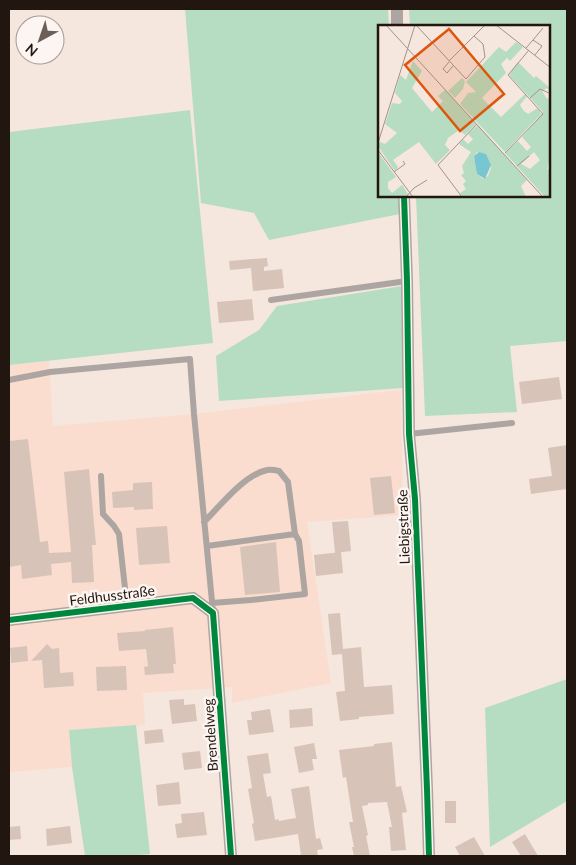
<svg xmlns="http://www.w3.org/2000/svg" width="576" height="865" font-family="Lato,sans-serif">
  <rect width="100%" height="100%" fill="#f5e6de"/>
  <path fill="#faddce" d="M49,360L53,426L194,414L401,390L403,515L307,522L331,683L232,703V687L143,693L145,725L69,730L72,767L9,772V365Z"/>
  <path fill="#b6ddc2" d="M185,9H388L389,26H380V196H399L400,214L269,240L254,213L201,203Z
    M409,9H567V341L510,346L517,412L425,416L416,196H550V26H410Z
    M190,110L213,343L9,365V132Z
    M402,286L403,388L219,401L216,356L259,330L277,306Z
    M567,679V801L490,847L485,708Z
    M136,725L150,854L126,856H85L72,767L69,730Z"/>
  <path fill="#d8c3b8" d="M267,258L268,266L264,267V271L282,269L284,288L253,291L251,268L230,270L229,261Z
    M252,299L254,320L219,323L217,302Z
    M559,377L562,399L522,404L519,382Z
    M28,439L40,542L48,541L49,553L71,552L64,472L89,469L96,545H92L94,582L72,583L71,562L51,564L52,575L22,579L21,565L9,567V441Z
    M567,445V489L531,494L529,479L552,476L548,448Z
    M391,476L395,513L374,515L370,478Z
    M152,482L153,509L134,510V507L113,508L112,492L133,490V483Z
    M348,521L351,551L335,553L332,522Z
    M167,526L170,563L139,565L136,528Z
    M276,542L280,592L245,595L240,547Z
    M341,552L343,573L316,576L314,555Z
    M340,613L343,649L361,647L364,687L392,685L394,714L359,717V719L340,721L336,692L345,691L342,654L332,655L328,614Z
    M173,627L176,664H173L174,673L145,675L144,667L148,666L146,649L119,651L117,633L145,631V630Z
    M47,644L52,649L59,648L60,673L73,672L74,686L44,688L42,660L31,661Z
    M27,646L28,661L11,663L10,648Z
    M126,666L127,690L97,691L96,667Z
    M184,699V705L195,704L197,721L172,724L169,700Z
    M312,708L313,726L290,728L289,710Z
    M270,709L274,732L249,735L247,720H252L251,712Z
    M162,729L164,742L145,744L144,731Z
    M392,742L396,787L401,786L407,812L402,813L406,850L391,851L389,827H392L387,802L368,803V805L362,806L368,835L366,836L370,856H354L352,847H354L349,822H353L346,777L343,778L339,750L374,746V744Z
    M314,743L317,759H312L314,770L299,773L294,747Z
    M200,751L202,768L184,770L182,753Z
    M268,753L271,773L263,774L267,797L271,796L275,820L278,819L279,821L296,818L291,789L309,786L316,839L320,838L323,849L317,850L318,856H301L298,834L255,841L252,824L254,823L248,789L252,788L247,756Z
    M179,782L181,804L158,806L156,785Z
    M445,801H456V823H445Z
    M204,812L207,835L177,838L175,824L182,823L181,814Z
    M20,826L21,839L9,840V827Z
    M70,826L72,843L47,846L46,829Z
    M525,834L538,856H521L512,842Z
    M474,837L485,856H460L455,847Z"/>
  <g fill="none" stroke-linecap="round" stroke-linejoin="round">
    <path stroke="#ada5a2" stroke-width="6" d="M271,300L407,281
      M9,380L50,372L190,359L194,414L213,612
      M409,434L512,423
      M101,476L103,514L114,526L119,534L127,606
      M204,522C221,505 244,475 267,470C271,469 275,470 279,471L288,482L295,534
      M207,546L295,534L299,541L305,594L251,600L212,603"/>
    <path stroke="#ada5a2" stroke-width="12" d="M397,9V26
      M404,196L407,281L409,434L415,499L427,789L429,856
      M9,620L193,598L213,613L231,856"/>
    <defs>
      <path id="cycleway" d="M404,196L407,281L409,434L415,499L427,789L429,856
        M9,620L193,598L213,613L231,856"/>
    </defs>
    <use href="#cycleway" stroke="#fcf5f1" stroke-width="9"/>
    <use href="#cycleway" stroke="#00873e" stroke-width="6"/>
  </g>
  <g text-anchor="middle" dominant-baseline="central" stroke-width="5" stroke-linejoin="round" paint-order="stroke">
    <g font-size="14" fill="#221710" stroke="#fcf5f1">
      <text transform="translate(403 527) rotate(-92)">Liebigstraße</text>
      <text transform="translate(112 595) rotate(-7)">Feldhusstraße</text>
      <text transform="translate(210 735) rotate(-94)">Brendelweg</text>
    </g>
  </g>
  <g transform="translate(378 25)">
    <rect width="172" height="172" fill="#f5e6de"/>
    <path d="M138,17L145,22L132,36L129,33L123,39L128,48L104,73L123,92L147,69L149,71L142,80L146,86L150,89L160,83L163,89L127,127L82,79L90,68L98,67L88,57L121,22L128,27ZM35,36L44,46L34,63L54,87L65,76L60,71L67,65L98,99L87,110L81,105L70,113L67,120L72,125L58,139L41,117L15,135L20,142L17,146L0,121L2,117L7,119L19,108L7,99L14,78L22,79L24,76L17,68L22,50L28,55ZM140,37L156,53L158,51L172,63V66L169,63L164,66L169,74L172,72V132L169,145L172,143V172H167L127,128L140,116L149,126L153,122L144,112L165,87L131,50ZM156,127L162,135L152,144L143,139ZM84,53L87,56L85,64L77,73L70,66ZM100,100L149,155L143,161L148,172H85L82,168L88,164L85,159L88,156L83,150L86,148L84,141L93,127L81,119L85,114L90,119L95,114L90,109ZM99,127L108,129L113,143L110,151L105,154L99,149L96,131ZM0,127L18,152L10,157V163L14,168L24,160L30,169L28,172H0Z" fill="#b6ddc2" fill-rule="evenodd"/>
    <path d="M101,127L108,129L113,140L107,154L99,149L97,138L96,131Z" fill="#78c6d0"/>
    <path fill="none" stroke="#a1938c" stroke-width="1" d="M8,0L165,172M38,0L88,54L107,32L105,19L96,11M118,0L173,43M155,15L165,3M148,23L155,15L164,21L157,30M71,36L107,0M71,37L65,44L69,48L75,41M152,73L162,64L171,68M0,118L37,0M0,125L35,172M127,128L165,89L130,50L151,25M139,141L151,131M16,147L27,139L25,136M28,172L36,163L49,155M84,172L60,140L99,99"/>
    <path fill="#de560c" fill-opacity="0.15" stroke="#de560c" stroke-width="2.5" d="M71,4L126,69L82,106L27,40Z"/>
    <rect width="172" height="172" fill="none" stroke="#221710" stroke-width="2.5"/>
  </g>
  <rect width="576" height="865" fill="none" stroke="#221710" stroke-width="20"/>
  <g transform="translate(40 40) rotate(220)"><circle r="24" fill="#fcf5f1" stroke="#a59c97"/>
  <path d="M0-4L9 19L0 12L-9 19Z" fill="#6c5f58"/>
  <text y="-8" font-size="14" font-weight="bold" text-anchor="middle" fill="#221710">N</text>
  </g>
</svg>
